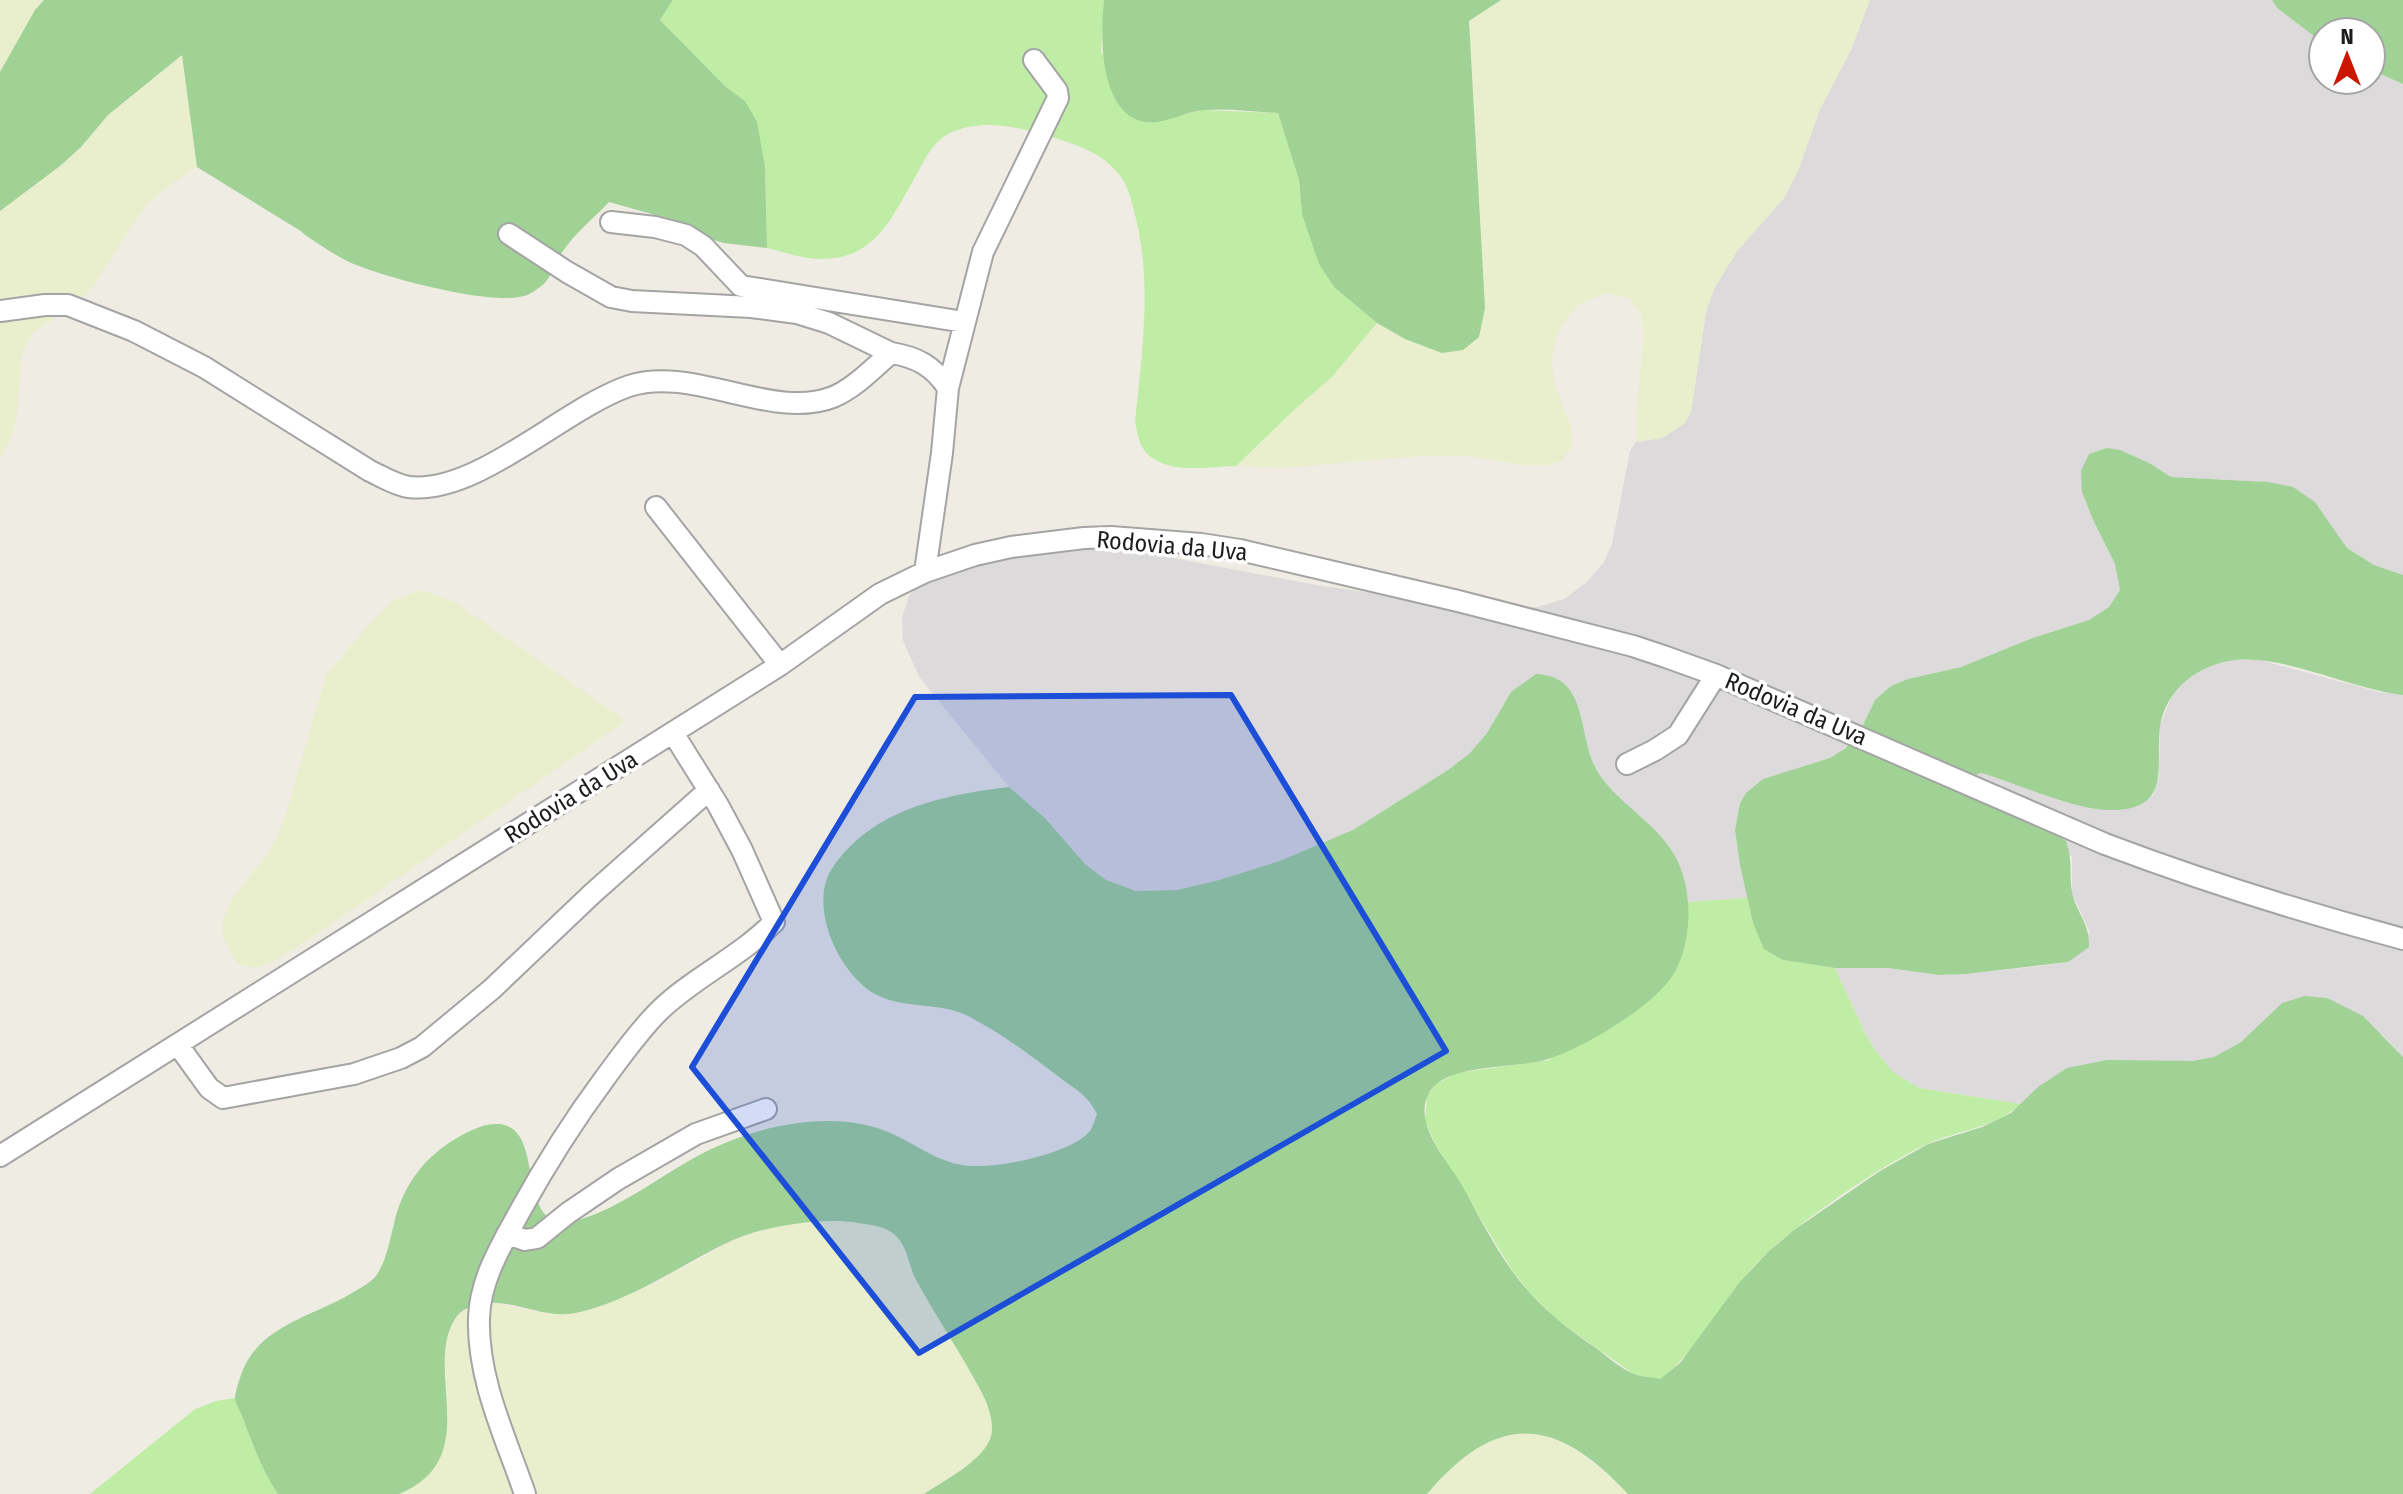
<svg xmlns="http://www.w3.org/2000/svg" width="2403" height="1494" font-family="'Fira Sans Condensed',sans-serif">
  <rect width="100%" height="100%" fill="#efece3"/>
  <path fill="#dcdada" d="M1870,0H2272L2277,8L2323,43V80H2371V70L2403,84V575L2374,565L2347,548L2315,502L2268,482L2171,477L2151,464L2082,492L2094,522L2115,564L2120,590L2109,607L2089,620L2030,639L1961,667L1908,679L1875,700L1862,727L1847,748L1830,758L1763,779L1746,793L1740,803L1735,830L1740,865L1748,898L1688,902L1682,872L1655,831L1613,794L1594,768L1586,744L1511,692L1487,733L1470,753L1448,770L1353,830L1330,841L1280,861L1219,880L1177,890L1136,891L1106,880L1085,864L1045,818L1009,787L920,678L903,641L902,618L909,596L933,570L962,556L1079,546L1121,548L1316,585L1464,606L1499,610L1538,607L1564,599L1586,583L1604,562L1612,544L1630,451L1636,442L1662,438L1684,424L1691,412L1706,312L1714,289L1737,251L1784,198L1798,171L1820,109L1850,52Z
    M2237,660H2260L2379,692L2403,695V1057L2383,1035L2282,1003L2241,1042L2214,1057L2038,1087L2021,1104L1919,1088L1893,1072L1875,1050L1865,1033L1835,968H1888L1939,975L1966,974L2042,966L2068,962L2090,932L2072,894V857L1964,778L1981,773L2095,808L2153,796L2159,777L2160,725L2174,691L2191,675L2211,665Z"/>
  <path fill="#e9efcc" d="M0,0H44L35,11L0,72Z
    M1501,0H1870L1850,52L1820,109L1798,171L1784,198L1737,251L1714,289L1706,312L1691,412L1684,424L1662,438L1636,442L1637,407L1644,335L1641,314L1630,299L1606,293L1576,306L1557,334L1552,360L1554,383L1571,427L1572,447L1562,460L1548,465H1525L1466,456H1419L1284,468L1236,466L1296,408L1331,378L1377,323L1405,339L1485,308L1469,21Z
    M182,54L197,167L178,179L151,201L133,224L92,288L69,309L36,330L28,341L21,359L17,415L11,439L0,458V211L60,166L81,147L108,115Z
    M418,591L428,592L456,603L626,721L308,940L272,962L255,968L238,964L223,938V921L231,900L267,855L277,838L287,811L326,675L368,626L393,601Z
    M842,1220L882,1227L899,1238L911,1270L981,1391L990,1410L993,1432L985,1449L971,1463L924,1494H399L409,1490L448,1421L445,1358L448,1334L458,1316L467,1308L496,1303L547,1314L574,1313L600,1307L650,1286L734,1240L779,1225Z
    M1529,1432L1552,1438L1571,1447L1612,1477L1628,1494H1427L1444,1473L1478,1446L1499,1436Z"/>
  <path fill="#c0eda5" d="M673,0H1104L1101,52L1148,123L1203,110L1278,113L1299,180L1302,214L1335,288L1377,323L1331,378L1296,408L1236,466C1206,467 1160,476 1142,447C1138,440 1137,430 1135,422C1142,352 1153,280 1134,211C1131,199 1128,187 1121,177C1104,153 1075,144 1048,136C1015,126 980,118 948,134C934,141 925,158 918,172C890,220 874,266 808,258C794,256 780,251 767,248L765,167L745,101L726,87L660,20Z
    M1748,898L1753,923L1784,960L1835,968L1865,1033L1875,1050L1893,1072L1919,1088L2021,1104C1994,1128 1959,1130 1927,1144C1884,1164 1831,1201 1794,1230C1773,1246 1754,1265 1738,1285C1712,1318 1693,1353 1661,1379L1635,1375L1557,1320L1529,1292L1512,1270L1436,1145L1425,1121L1427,1096L1436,1084L1457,1073L1549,1060L1688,925V902Z
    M235,1398L253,1446L278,1494H90L195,1409L216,1401Z"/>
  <path fill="#a0d195" d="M44,0H673L660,20L726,87L745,101L757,122L765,167L767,248L724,243L696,235L666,218L609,202C594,218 575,233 563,251C555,262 551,280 540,287C536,290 529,295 524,296C490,306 377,276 345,260C329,251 313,241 299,230L197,167L182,55L108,115L81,147L60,166L0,211V72L35,10Z
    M1104,0H1501L1469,21L1485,308L1479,337L1463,350L1442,353L1405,339L1377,323L1335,288L1319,264L1302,214L1299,180L1278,113C1254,112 1229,108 1205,110C1186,111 1164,125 1145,122C1099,114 1100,36 1104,0Z
    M2272,0H2403V84L2371,70V32H2323V43L2277,8Z
    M2107,448L2120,450L2151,464L2171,477L2268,482L2293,487L2315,502L2347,548L2374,565L2403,575V695C2352,689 2285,655 2236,660C2199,664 2166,688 2160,727C2155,766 2172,807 2116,810C2076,812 2021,784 1981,773L1964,778L2066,841C2073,861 2069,872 2072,892C2076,913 2090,922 2089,947L2068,962L1966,974L1939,975L1888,968H1835L1783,960L1764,949L1753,923L1740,865L1735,830L1740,803L1746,793L1763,779L1830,758L1846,748L1862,727L1875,700L1891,686L1908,679L1961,667L2030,639L2089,620L2109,607L2120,590L2115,564L2094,522L2082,492L2081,471L2089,454Z
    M1536,674C1593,676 1575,743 1601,777C1622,806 1657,824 1675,856C1694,890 1693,946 1671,978C1650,1008 1586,1046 1551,1058C1521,1070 1443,1061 1428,1095C1414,1125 1446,1159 1460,1182C1477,1212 1492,1243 1512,1271C1535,1303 1564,1327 1596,1348C1608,1357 1623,1371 1637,1375C1644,1377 1653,1377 1660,1379L1680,1363L1739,1283L1768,1252L1794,1230L1880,1171L1928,1144L1982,1127L2011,1113L2038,1087L2067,1068L2107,1060L2192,1061L2214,1057L2241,1042L2282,1003L2305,996L2327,998L2363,1016L2403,1057V1494H1628C1555,1416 1498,1411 1427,1494H924C945,1480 993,1456 992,1429C992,1415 987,1403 981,1391C960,1352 935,1315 914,1276C909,1264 906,1246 897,1237C887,1226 872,1225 858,1223C841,1220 827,1221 810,1222C784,1225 758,1229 733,1240C681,1264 637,1298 580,1312C549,1320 525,1304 496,1303C484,1302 465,1306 457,1316C420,1367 487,1458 399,1494H278C262,1470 252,1443 242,1416C240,1411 236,1404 235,1399C235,1392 239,1381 241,1375C258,1324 317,1316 357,1290C364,1286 371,1282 376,1276C387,1260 389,1242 394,1224C402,1188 421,1161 452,1141C465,1133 482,1123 498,1124C545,1126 516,1218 563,1223C564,1223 574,1221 575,1221C619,1209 654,1180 694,1158C735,1135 783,1121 829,1121C851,1121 874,1125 895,1135C916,1145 937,1161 962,1165C992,1170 1070,1155 1090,1131C1093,1127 1095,1119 1097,1114C1094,1109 1091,1103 1087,1099C1080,1091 1071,1086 1063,1080C1033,1057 1001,1033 968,1016C940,1002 907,1009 879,996C840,978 806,905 833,867C873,809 943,795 1009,787L1045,818L1085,864L1106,880L1136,891L1177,890L1219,880L1280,861L1353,830L1448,770L1470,753L1487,733L1511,692Z"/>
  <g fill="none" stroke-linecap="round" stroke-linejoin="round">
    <defs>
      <path id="minor" d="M611,222L655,227L686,235L703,246L741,286L964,322
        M509,234L567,272L611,297L632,301L751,307L797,313L829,323L891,353
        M0,311L45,305H68L134,331L204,367L370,471C383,477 395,485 409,487C477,495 564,408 629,386C693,365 772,421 833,397C855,388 874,367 891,353C917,357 933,366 948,388
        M656,507L780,665
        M925,572L942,453L948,388L983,252L1058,98L1057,91L1034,60
        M1627,764L1655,750L1678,735L1716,675
        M178,1045L209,1088L223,1098L354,1074L401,1058L422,1047L492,989L593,893L709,790
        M0,1156L780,665L880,594L925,572L975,555L1011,547L1084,538L1111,537L1201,544L1240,550L1458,601L1633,646L1666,657L1716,675L2105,844C2203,881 2302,912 2403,939
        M507,1234L525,1240L537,1238L568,1213L618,1179L696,1134L766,1109
        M525,1494C506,1438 477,1379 479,1318C480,1279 502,1244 520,1211C546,1164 573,1121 605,1078C622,1055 638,1032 659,1011C694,977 740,957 774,922L742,850L718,805L673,733"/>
    </defs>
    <use href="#minor" stroke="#a4a4a4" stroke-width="24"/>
    <use href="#minor" stroke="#fff" stroke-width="20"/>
  </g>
  <path fill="#1d4ed8" fill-opacity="0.2" stroke="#1d4ed8" stroke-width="6" stroke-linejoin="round" d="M1231,695L1446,1051L919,1353L692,1067L915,697Z"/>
  <g text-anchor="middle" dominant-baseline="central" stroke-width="7" stroke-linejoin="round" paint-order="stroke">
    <g font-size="24" fill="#1d1d1d" stroke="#fff">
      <text transform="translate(1172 546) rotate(5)">Rodovia da Uva</text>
      <text transform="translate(1796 709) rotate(23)">Rodovia da Uva</text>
      <text transform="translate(571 797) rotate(-32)">Rodovia da Uva</text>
    </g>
  </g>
  <g transform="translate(2347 56)"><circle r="38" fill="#ffffff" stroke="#a5a5a5" stroke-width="2"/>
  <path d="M0-6L14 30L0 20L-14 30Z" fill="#cb1700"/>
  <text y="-12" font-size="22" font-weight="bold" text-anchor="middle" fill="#1d1d1d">N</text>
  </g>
</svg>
